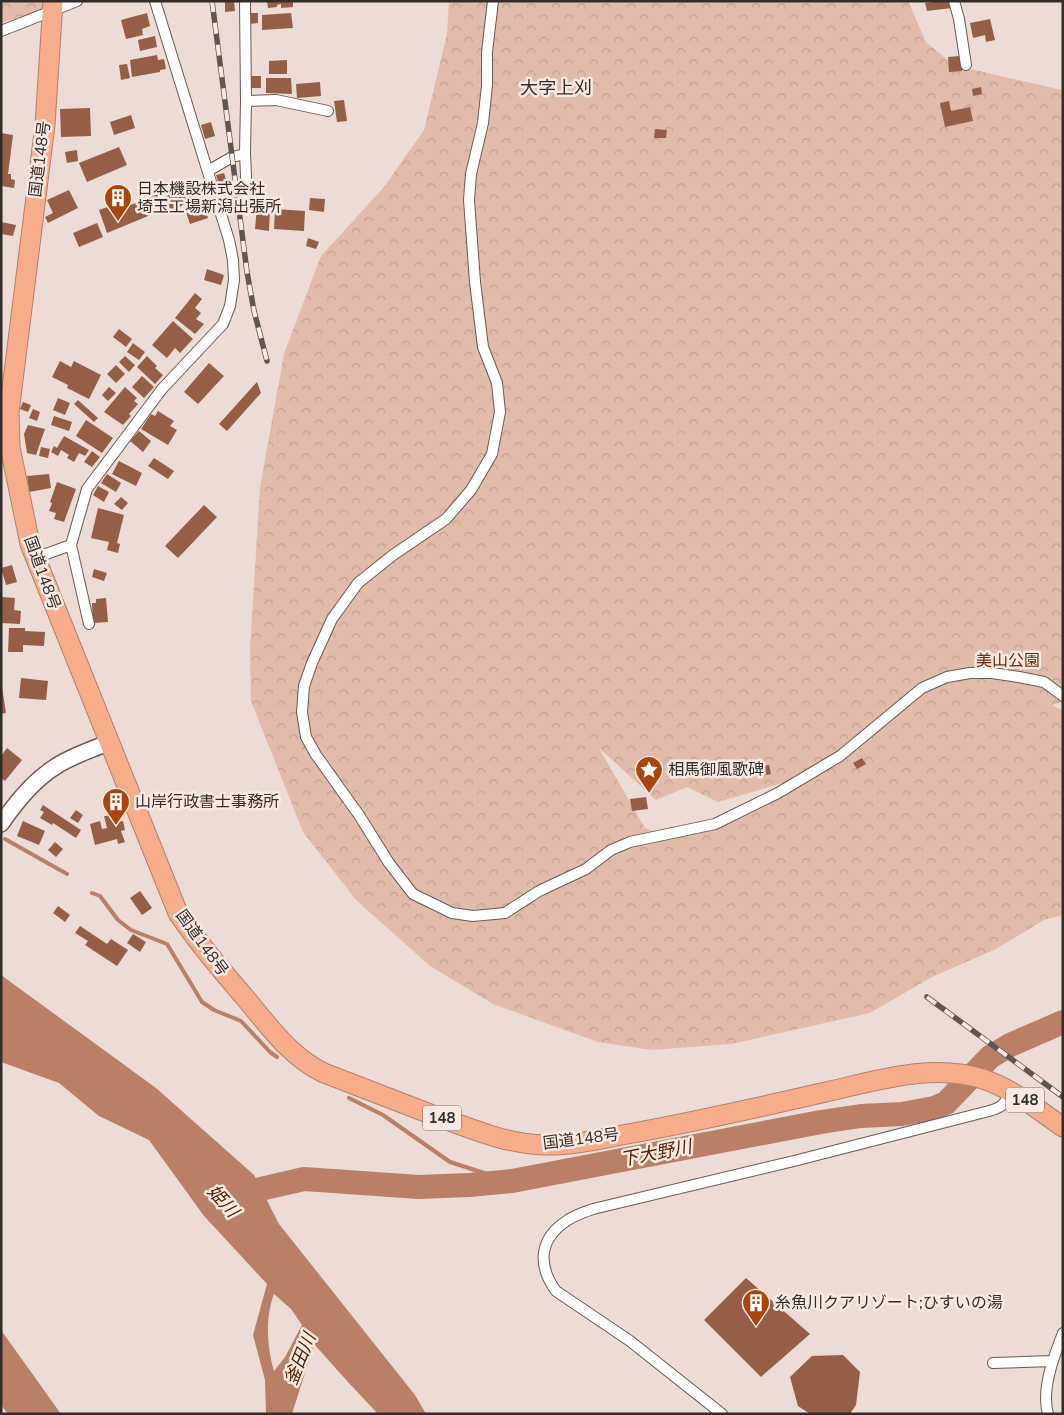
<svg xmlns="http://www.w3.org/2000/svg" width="1064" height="1415" font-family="'Nunito Sans','Noto Sans JP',sans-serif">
  <defs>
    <pattern id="forest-crowns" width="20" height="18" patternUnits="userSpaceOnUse" patternTransform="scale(1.25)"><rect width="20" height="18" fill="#e3bbaa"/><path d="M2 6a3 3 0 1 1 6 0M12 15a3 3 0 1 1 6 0" fill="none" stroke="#c3a192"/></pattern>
  </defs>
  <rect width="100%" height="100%" fill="#ecdcd5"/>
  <path fill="url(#forest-crowns)" fill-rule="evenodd" d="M1,1H64L39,11L1,23Z
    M449,1H908L926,42L953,65L1062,90L1063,702L1052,705L1063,711V915L1044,920L996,949L932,977L870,1013L731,1044L652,1050L598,1042L493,1004L430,966L357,901L303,832L251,701L250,650L260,487L284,354L321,256L384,187L424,130L447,34ZM599,748L656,800L687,787L718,802L817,773L780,797L751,813L708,831L669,837L645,828Z"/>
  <path fill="#b98067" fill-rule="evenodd" d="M1,975L156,1088L254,1175L279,1224L415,1395L426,1414H378L348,1382L314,1344L292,1414H266L265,1380L253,1335L267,1284L204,1216L149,1140L99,1116L59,1083L1,1062ZM274,1294L291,1309L302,1325L285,1357L274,1371C267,1347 265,1318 274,1294Z
    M1,1330L61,1414H8L1,1405Z"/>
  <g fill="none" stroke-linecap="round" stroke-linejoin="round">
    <path stroke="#b98067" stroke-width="4" d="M5,839L67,874
      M92,893L100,896L118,920L131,930L167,944L202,1002L214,1010L241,1021L270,1052L277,1057
      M349,1098L383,1115L450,1162L509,1181"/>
    <path stroke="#b98067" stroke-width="24" d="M230,1196L304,1179L419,1187L469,1185L512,1181L821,1122L861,1116L902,1114L934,1108L946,1103L990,1057L1010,1045L1063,1022"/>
  </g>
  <path fill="#945e47" d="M225,1H234L235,11L225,12Z
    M267,1H293V7L281,8V4L277,5V7L268,8Z
    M941,1H951L952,8L927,11L925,3Z
    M147,13L150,26L142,29L143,35L126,39L121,20Z
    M248,13H258V23L249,24Z
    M291,13L293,28L262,30V15Z
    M990,19L995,40L986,42L985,35L973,38L970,23Z
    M155,36L157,47L140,51L138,40Z
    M157,55L158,60L164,59L166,69L160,70V72L132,77L130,60Z
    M960,56L962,71L949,72L948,57Z
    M287,60V74H269V61Z
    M127,64L130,78L121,80L119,65Z
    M249,76H261V88H249Z
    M266,78H291L292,94L266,93Z
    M320,82L321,96L297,98L296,84Z
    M981,87L982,94L973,96L972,89Z
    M344,100L347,121L337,122L334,101Z
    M949,101L951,111L970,107L973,121L945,127L940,103Z
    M90,108L91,136L61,137L60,109Z
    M131,115L135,128L114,135L110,122Z
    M211,122L215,136L205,139L201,125Z
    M655,129L667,130L666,138H654Z
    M1,133L13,135L8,174H11V179L15,180L14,188L1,186Z
    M119,147L127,165L87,182L79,163Z
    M77,150L78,161L67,163L65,152Z
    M224,173L228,185L220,188L216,175Z
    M191,179L200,192L173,212L163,199Z
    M69,190L78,208L48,223L45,217L53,213L47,200Z
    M158,194L165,209L107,233L99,210L121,202L123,208Z
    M310,198L325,199L324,212L309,210Z
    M204,206L208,218L190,224L186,212Z
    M257,207L270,208L269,231L255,229Z
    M275,209L305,211L304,231L274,229Z
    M1,222L16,225L13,236L1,234Z
    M97,223L103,237L79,247L73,233Z
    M308,238L319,242L316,249L306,246Z
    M207,269L224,275L221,285L204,280Z
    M195,293L202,299L195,308L201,313L196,319L204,324L195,334L175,318Z
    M173,321L193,339L180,353L175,348L167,358L152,345Z
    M119,329L132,339L126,347L113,337Z
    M133,343L145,352L139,360L127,352Z
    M125,356L135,365L129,372L119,362Z
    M147,356L157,366L155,368L163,375L155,384L137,367Z
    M60,361L71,367L74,361L101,375L89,399L67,388L68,385L52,377Z
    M209,363L224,376L198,404L184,392Z
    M116,365L125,374L116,383L107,374Z
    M142,376L154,387L144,398L132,387Z
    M257,382L261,393L227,431L219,424Z
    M109,387L116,393L108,401L102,395Z
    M125,387L137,398L134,401L138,404L129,414L131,416L123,425L104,412Z
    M58,398L70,403L65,415L53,410Z
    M78,400L98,418L94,422L74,404Z
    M23,402L31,405L28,412L20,409Z
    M33,409L40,412L37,421L29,418Z
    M158,411L174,421L170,426L177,430L168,445L141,429L151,414L155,416Z
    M54,416L72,422L69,431L51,425Z
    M86,420L113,438L102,453L76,436Z
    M28,425L45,429L36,455L27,453L24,434Z
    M139,431L151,441L143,452L130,441Z
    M64,436L89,450L85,456L79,453L74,462L67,458L69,455L61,450L58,456L51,452L54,446L57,448Z
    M41,447L50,449L48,458L39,456Z
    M92,451L100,457L92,467L84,462Z
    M154,458L174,471L168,479L148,466Z
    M119,461L142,473L136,486L112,474Z
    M49,474L51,488L29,492L27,476Z
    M107,474L121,483L116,492L101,483Z
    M57,482L76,489L64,522L54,519L56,513L49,511L52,503L50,502Z
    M98,486L109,492L104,502L93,495Z
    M121,497L128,503L122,510L114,504Z
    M204,505L217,517L178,558L165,546Z
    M98,508L124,515L117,543L120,544L118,553L107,550L109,542L91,538Z
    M12,565L17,582L6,585L1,568Z
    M94,569L107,573L104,581L92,577Z
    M2,597L15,598L14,610L21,611L20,624L1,623Z
    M106,598L108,622L93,623L92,603H96V599Z
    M9,628H25V631L45,632L44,646L23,645V652H8Z
    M21,678L48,681L46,700L19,698Z
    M1,681L6,713L1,714Z
    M7,748L22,760L5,781L1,778V756Z
    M862,758L866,764L857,769L853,763Z
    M769,765L771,774L761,776L759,767Z
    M646,797L648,809L632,811L630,799Z
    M43,805L81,830L76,838L53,823L52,825L40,818L44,812L40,810Z
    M114,806L118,822L123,821L125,830L121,831L125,842L118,844L117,839L95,845L90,824L100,821L102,829L107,828L104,816H108L106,808Z
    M76,810L83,815L78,823L70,818Z
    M23,821L45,831L39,845L17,836Z
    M55,842L63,849L56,857L48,850Z
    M140,891L152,908L142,915L130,898Z
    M58,906L70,915L65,922L53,913Z
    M80,926L107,944L111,939L128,950L117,966L85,945L88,941L75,933Z
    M133,934L146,942L140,952L127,943Z
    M746,1278L810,1334L761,1377L704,1320Z
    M843,1355L860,1372L856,1405L850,1414H810L798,1406L790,1377L812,1356Z"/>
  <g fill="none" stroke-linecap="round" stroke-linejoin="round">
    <defs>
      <path id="street" d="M245,1L246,101L276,100L328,111
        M493,1L487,52V85L483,123L471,174L469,200L475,282L483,347L497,383L500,412L492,454L471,490L446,519L393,555L358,583L332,619L312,663L304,686L302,712L306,737L316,755L359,815L389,863L413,894L452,913L473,916L505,913L539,891L586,869L611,850L630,842L715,824L778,793L840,756L922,688L947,677L970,673H992L1019,677L1044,682L1063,696
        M954,1L959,19L966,65
        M1,31L77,1
        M246,101L245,152L247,201
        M208,171L232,157L245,154
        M71,545L89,624
        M35,558L71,545L87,489L162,389L223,324L230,306L234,280L233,260L229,240L155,1
        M993,1363L1052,1361
        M722,1414L630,1341L556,1291C537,1265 539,1238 568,1220C575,1215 585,1212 593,1209L794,1161L989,1111C1003,1107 1004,1105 1010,1092
        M1048,1414C1041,1389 1054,1356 1063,1333"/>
      <path id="secondary" d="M1,824C16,802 33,781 55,767C71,756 92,750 109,742"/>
      <path id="highway" d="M53,1L45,125L9,412L10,447L30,544L178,913C199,944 223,972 247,1000C270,1028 291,1057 324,1073C360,1087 397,1101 433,1115C470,1128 505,1144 544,1145C574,1146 604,1138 633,1133C699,1121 765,1106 830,1091C880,1080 933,1063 983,1079C1013,1089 1038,1110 1063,1127"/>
    </defs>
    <use href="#street" stroke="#685a54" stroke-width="12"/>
    <use href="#secondary" stroke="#685a54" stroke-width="18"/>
    <use href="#highway" stroke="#b2806a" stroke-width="21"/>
    <use href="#street" stroke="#fff" stroke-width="10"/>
    <use href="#secondary" stroke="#fff" stroke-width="15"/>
    <use href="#highway" stroke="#f7ac8c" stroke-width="19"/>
    <defs>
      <path id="rail" d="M212,1L247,272L254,311L267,361
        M927,997L1063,1097"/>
    </defs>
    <use href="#rail" stroke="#5e5652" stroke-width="5.5"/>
    <use href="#rail" stroke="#f9e9e2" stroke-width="4" stroke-dasharray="11" stroke-linecap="butt"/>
  </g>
  <defs>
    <symbol id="building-pin" viewBox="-11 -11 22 30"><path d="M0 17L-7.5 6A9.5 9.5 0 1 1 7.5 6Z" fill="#a9460d" stroke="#f9e9e2"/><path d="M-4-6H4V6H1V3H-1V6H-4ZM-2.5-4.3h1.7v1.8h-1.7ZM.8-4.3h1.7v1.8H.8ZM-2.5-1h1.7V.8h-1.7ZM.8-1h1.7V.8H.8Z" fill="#fff"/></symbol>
    <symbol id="sight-pin" viewBox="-11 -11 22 30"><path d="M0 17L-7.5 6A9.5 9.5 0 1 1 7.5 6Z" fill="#a9460d" stroke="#f9e9e2"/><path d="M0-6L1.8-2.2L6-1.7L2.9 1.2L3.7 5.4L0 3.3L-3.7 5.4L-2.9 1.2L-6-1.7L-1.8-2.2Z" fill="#fff"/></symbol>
  </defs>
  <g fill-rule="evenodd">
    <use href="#building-pin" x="102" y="182" width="32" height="43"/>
    <use href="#sight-pin" x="633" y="754" width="32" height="43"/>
    <use href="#building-pin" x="100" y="786" width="32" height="43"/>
    <use href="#building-pin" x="740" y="1287" width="32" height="43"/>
  </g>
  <g text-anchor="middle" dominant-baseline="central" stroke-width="5" stroke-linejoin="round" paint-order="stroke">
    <g fill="#f9e9e2" stroke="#6e6561" stroke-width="1">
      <rect x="1006" y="1087.5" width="38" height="25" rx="4"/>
      <rect x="423" y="1105.5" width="38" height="25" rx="4"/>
    </g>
    <g font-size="15" font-weight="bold" fill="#332d2a">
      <text x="1025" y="1100">148</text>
      <text x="442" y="1118">148</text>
    </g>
    <g font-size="16" fill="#332d2a" stroke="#f9e9e2">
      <text transform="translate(40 159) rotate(-83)">国道148号</text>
      <text transform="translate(42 573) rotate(70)">国道148号</text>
      <text transform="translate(202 943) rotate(54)">国道148号</text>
      <text transform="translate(581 1139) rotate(-7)">国道148号</text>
    </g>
    <g font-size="16" fill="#332d2a" stroke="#f9e9e2" text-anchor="start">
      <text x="137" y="189">日本機設株式会社<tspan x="137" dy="18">埼玉工場新潟出張所</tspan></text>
      <text x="668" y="770">相馬御風歌碑</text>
      <text x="135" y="802">山岸行政書士事務所</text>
      <text x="775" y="1303">糸魚川クアリゾート;ひすいの湯</text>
    </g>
    <g font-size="16" fill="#722c04" stroke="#f9e9e2">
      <text x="1008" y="661">美山公園</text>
    </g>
    <g font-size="18" fill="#332d2a" stroke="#f9e9e2">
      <text x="556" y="88">大字上刈</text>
    </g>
    <g font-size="18" font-style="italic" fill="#562105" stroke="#f9e9e2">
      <text transform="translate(656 1153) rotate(-11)">下大野川</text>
      <text transform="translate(223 1201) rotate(48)">姫川</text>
      <text transform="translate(300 1359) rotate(-68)">釜田川</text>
    </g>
  </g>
  <rect width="1064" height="1415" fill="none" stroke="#332d2a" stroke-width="5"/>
</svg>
